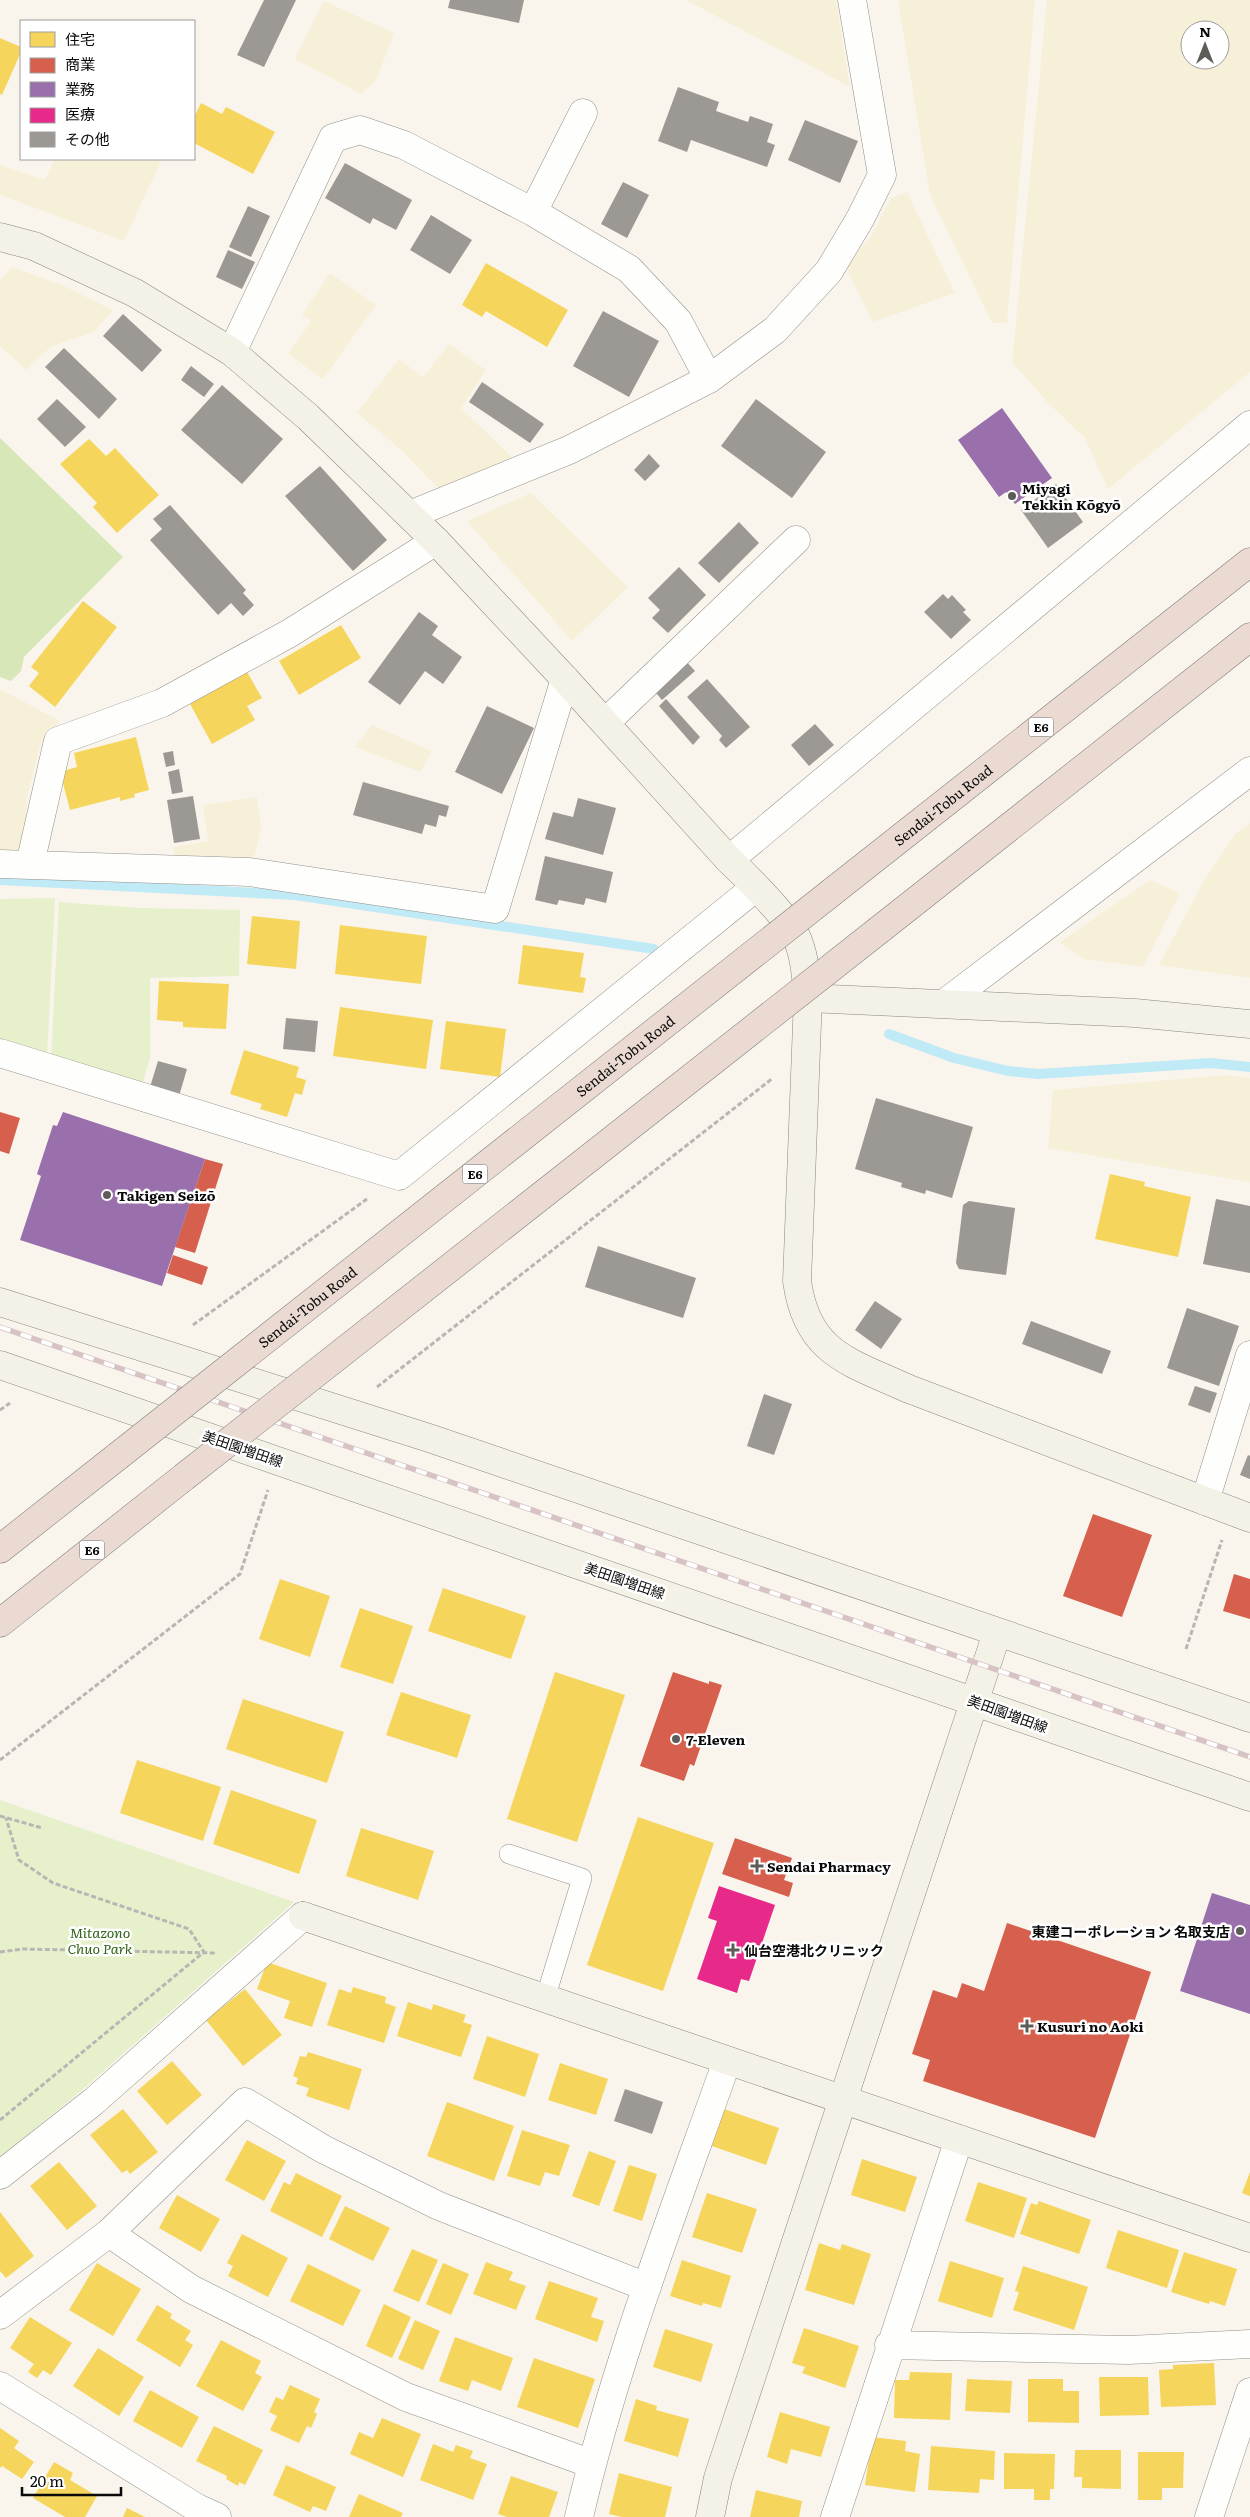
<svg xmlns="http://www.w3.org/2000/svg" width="1250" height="2517" font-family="Literata,'Noto Sans JP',serif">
  <rect width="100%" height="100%" fill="#f9f5ed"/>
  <path fill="#f7f0d8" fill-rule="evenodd" d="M686,0H836L850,87Z
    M898,0H1035L1007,323H992L930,195Z
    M1047,0H1250V372L1108,489L1085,438L1048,403L1012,362ZM1190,30H1220V60H1190Z
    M324,1L394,33L376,81L361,94L295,59Z
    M55,159H162L124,241L0,195V165L45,180Z
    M907,192L955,293L873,322L845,266L870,238L891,198Z
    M12,267L62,285L113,310L94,332L52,346L26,370L0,346V280Z
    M330,273L376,305L323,379L288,354L311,321L302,315Z
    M449,344L486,370L461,408L516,461L443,493L399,448L357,413L399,359L423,377Z
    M531,493L628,587L572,641L467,521Z
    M0,689L60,721L41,743L27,796L24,854L0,853Z
    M372,725L432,751L420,772L355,747Z
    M257,797L261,829L254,859L214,862L175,860L173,847L208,841L203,805Z
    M1250,823V978L1159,965L1203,882L1235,834Z
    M1150,880L1180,893L1143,967L1083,959L1060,942Z
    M1225,1075L1250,1078V1182L1048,1148L1053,1090Z"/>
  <path fill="#e6f0cb" d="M55,898L47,1056L0,1041V899Z
    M59,902L139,908L240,910L239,976L150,978V1058L141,1088L51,1059Z
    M0,1800L294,1902L81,2091L0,2157Z"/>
  <path fill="#d7e7b8" d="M0,438L123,557L24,657L21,671L11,681L0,677Z"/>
  <path fill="#f6d55c" d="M0,38L21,47V52L2,95L0,94Z
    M201,103L222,114L226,107L275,132L253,174L194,143V117Z
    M486,263L568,310L547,347L486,311L482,317L462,305Z
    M89,439L106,456L115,448L159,495L117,533L93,507L97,503L60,464Z
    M83,601L117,627L55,707L29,686L39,673L31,667Z
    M341,625L361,658L299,695L279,661Z
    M247,672L262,698L247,706L255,720L212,744L190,704Z
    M136,737L149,790L134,794L135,797L120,801V797L70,810L60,772L77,767L74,753Z
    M252,916L300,921L296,969L247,964Z
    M340,925L427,936L421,984L335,974Z
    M523,945L584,953L580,977L586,978L583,993L518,984Z
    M159,981L229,984L226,1029L183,1027V1022L157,1020Z
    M340,1007L433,1020L426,1069L333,1056Z
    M446,1021L506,1029L500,1077L440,1069Z
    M244,1050L299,1067L296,1077L306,1080L302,1095L295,1093L287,1117L260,1109L262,1104L230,1094Z
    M1110,1174L1145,1182L1144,1186L1191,1197L1178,1257L1095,1239Z
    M280,1579L330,1596L310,1657L259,1639Z
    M443,1588L526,1616L511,1659L428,1631Z
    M360,1608L413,1626L393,1684L340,1667Z
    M555,1672L625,1695L577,1842L507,1819Z
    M401,1692L471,1715L457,1758L386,1735Z
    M243,1699L344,1732L327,1783L226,1749Z
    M137,1760L221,1787L203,1841L120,1813Z
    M231,1790L317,1820L299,1874L213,1844Z
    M638,1817L714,1843L663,1991L587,1965Z
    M361,1828L434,1851L418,1900L346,1876Z
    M267,1962L327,1983L312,2027L284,2018L290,2001L257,1989Z
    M353,1987L386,1997L385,2003L396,2007L384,2043L327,2025L339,1989L351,1993Z
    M245,1989L282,2035L243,2066L206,2020Z
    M408,2002L432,2010L433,2004L466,2015L463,2022L472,2025L461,2057L397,2036Z
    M487,2036L539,2054L525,2097L473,2079Z
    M308,2052L362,2069L349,2110L306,2096L309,2088L296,2084L298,2078L293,2076L300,2056L306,2057Z
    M172,2061L202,2095L167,2125L137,2091Z
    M560,2063L608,2079L596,2115L548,2100Z
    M447,2102L514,2126L494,2181L427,2156Z
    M123,2109L158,2152L130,2174L127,2170L122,2173L90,2135Z
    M724,2109L779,2128L766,2165L712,2146Z
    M522,2130L570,2145L559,2176L545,2172L540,2186L507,2176Z
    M247,2140L286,2161L264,2201L225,2180Z
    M589,2151L616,2161L599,2206L572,2196Z
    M862,2159L917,2177L905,2212L851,2195Z
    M59,2162L97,2206L67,2230L30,2186Z
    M629,2165L657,2174L642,2221L613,2211Z
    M1250,2172V2196L1242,2193Z
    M296,2173L342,2196L322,2237L270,2211L284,2182L290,2185Z
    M978,2182L1027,2198L1014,2238L965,2221Z
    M707,2193L757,2209L742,2253L692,2237Z
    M177,2195L220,2219L201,2252L159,2228Z
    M1039,2201L1091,2220L1079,2254L1020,2234L1031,2203L1037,2205Z
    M345,2206L390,2228L373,2261L329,2239Z
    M0,2212L34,2256L6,2278L0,2271Z
    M1118,2230L1179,2250L1167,2288L1106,2268Z
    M242,2234L288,2258L268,2297L228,2276L233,2266L227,2263Z
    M819,2243L840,2250L842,2244L871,2254L854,2305L805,2290Z
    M412,2249L438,2260L419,2302L393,2291Z
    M1184,2252L1237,2269L1225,2306L1210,2301L1209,2304L1171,2292Z
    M682,2260L731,2276L721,2308L703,2303L702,2306L670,2296Z
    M950,2261L1004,2278L992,2318L938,2301Z
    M486,2262L513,2272L509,2280L526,2286L516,2310L473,2294Z
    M97,2263L141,2289L113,2336L69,2310Z
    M443,2263L469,2274L451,2315L426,2304Z
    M308,2264L361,2290L343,2326L290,2301Z
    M1023,2266L1088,2287L1074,2330L1013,2310L1019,2292L1015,2291Z
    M549,2281L598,2298L591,2317L604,2321L597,2342L535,2319Z
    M384,2304L411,2317L392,2358L366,2346Z
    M157,2305L172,2314L170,2318L191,2331L185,2340L193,2345L180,2367L136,2340Z
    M30,2317L72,2343L51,2375L43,2370L37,2378L28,2372L34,2364L10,2348Z
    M415,2320L440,2331L423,2370L398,2359Z
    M804,2328L859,2346L845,2388L802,2373L805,2367L792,2363Z
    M665,2329L713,2344L701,2382L653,2367Z
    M455,2337L513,2358L501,2391L472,2380L468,2391L439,2381Z
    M221,2340L261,2361L255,2373L262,2377L243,2411L196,2386Z
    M98,2348L144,2377L119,2416L73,2386Z
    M534,2358L595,2379L578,2428L517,2407Z
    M1214,2363L1216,2405L1161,2407L1159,2370L1173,2369V2365Z
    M910,2372L952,2373L950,2420L894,2418L895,2380H909Z
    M1099,2377H1148L1149,2415L1100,2416Z
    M967,2379L1012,2381L1010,2413L965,2411Z
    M1028,2379H1063V2391H1079V2423L1028,2422Z
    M290,2385L320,2399L314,2412L317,2414L311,2428L307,2426L299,2443L270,2430L277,2416L269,2412L276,2397L283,2400Z
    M150,2390L199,2417L182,2448L133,2421Z
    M636,2399L657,2406L656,2410L689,2419L678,2457L624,2441Z
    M780,2412L830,2427L821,2457L791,2449L787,2464L767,2457Z
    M382,2418L421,2434L403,2477L350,2454L359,2432L373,2438Z
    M214,2426L263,2450L245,2485L239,2482L238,2486L226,2479L227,2476L196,2461Z
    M0,2428L19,2441L14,2448L34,2462L22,2479L2,2466L0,2468Z
    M872,2437L906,2441L905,2451L920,2454L915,2492L865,2485Z
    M433,2444L453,2452L456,2445L473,2451L470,2458L487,2464L473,2500L420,2480Z
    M931,2446L995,2451L994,2480L980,2479L979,2493L928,2490Z
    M1075,2450H1121V2489L1082,2488V2477H1074Z
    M1138,2452H1184L1183,2488H1162V2500H1138Z
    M1004,2453L1055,2454L1054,2489H1050V2500H1034V2489H1004Z
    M54,2462L73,2473L70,2480L97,2496L85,2517H65L33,2498Z
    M286,2465L336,2487L326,2511L313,2506L310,2512L273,2495Z
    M619,2473L672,2487L665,2517H622L609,2514Z
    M511,2476L558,2492L549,2517H507L498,2514Z
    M756,2490L802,2501L799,2517H750Z
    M359,2494L403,2513L401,2517H349Z
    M127,2508L145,2517H123Z"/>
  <path fill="#d6604d" d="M0,1112L20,1118L9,1154L0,1151Z
    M205,1159L223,1164L195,1253L175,1247Z
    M173,1255L208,1267L202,1285L167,1273Z
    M1093,1514L1152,1535L1122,1617L1063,1596Z
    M1234,1574L1250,1579V1619L1223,1611Z
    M673,1672L709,1684V1681L722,1685L694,1766L690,1764L684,1781L640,1766Z
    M735,1838L792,1858L784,1880L793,1883L789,1897L722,1874Z
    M1007,1923L1151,1972L1095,2138L923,2081L930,2060L912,2054L933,1990L957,1998L962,1983L984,1991Z"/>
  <path fill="#9970ab" d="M1002,408L1052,478L1015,504L1006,492L999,497L958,440Z
    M63,1112L205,1159L162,1286L20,1240L41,1176L37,1174L53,1125L57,1126Z
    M1212,1893L1250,1905V2014L1180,1991Z"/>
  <path fill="#e7298a" d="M719,1886L775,1905L749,1981L741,1979L737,1993L697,1979L717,1921L708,1918Z"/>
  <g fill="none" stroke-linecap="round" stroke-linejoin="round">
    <path stroke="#c0eaf6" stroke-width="10" d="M0,880L295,895L654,949
      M889,1034L954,1058L1008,1071L1038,1074L1211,1063L1250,1067"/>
  </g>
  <path fill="#9c9893" d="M264,0H296L264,67L237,55Z
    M450,0H524L519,23L448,8Z
    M678,87L719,102L716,111L748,122L750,116L773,124L767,142L775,145L767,167L691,140L687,152L658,141Z
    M805,120L858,141L840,183L788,160Z
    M345,163L412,200L396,230L373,218L370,224L325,198Z
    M623,182L649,195L627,238L601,224Z
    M248,206L270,216L251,257L229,247Z
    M431,215L472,240L450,274L410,250Z
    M228,250L255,262L242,289L216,277Z
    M603,311L659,341L629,397L573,366Z
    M123,314L162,350L142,372L103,336Z
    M64,348L117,399L99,419L45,367Z
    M191,366L214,384L204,397L181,380Z
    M482,382L544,424L530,443L469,402Z
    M222,385L283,439L242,484L181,430Z
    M57,399L86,427L65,447L37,419Z
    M756,399L826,452L792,498L721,446Z
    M649,454L660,466L645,481L634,470Z
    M320,466L387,540L353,571L285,496Z
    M1056,484L1083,522L1048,548L1021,510Z
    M170,505L246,590L243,593L254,605L243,616L231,603L218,615L150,540L162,529L153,519Z
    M739,522L759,543L719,583L698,563Z
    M679,567L706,595L668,633L652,618L660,610L648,598Z
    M943,594L948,599L952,595L966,610L963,612L971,620L951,639L924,612Z
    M419,612L438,626L432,635L462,657L443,684L425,671L400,705L368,682Z
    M683,658L695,671L662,700L651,687Z
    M707,679L750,727L726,748L719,740L722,736L687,697Z
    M666,699L700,737L693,745L659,706Z
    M487,706L534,728L502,794L455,772Z
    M815,724L834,745L809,766L791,745Z
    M173,751L175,765L166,767L163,753Z
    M179,769L183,792L172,794L168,772Z
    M363,782L449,806L446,817L439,815L436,827L425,824L422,834L353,815Z
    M193,796L200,839L174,843L167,800Z
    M578,798L616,808L603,855L545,839L553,812L573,817Z
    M545,856L613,872L606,903L586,898L584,905L559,900L557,905L535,900Z
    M286,1018L318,1021L315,1052L283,1049Z
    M158,1061L187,1069L179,1096L150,1087Z
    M876,1098L973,1127L952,1198L926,1190L925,1194L901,1187L902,1183L855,1169Z
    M1216,1199L1250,1206V1273L1203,1264Z
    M969,1201L1015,1208L1006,1275L959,1269L956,1263L963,1205Z
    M598,1246L696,1278L683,1318L585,1287Z
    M875,1301L902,1319L881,1349L855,1330Z
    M1187,1308L1239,1326L1219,1386L1167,1368Z
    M1031,1321L1111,1351L1102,1374L1022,1344Z
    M1195,1386L1217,1393L1210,1413L1188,1405Z
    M764,1394L792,1404L774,1455L747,1446Z
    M1248,1455L1250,1456V1479L1240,1475Z
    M625,2089L663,2102L652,2134L614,2121Z"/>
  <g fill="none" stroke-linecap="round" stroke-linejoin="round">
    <defs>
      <path id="lane" d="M509,1854L582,1878L545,1999"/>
      <path id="street" d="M533,212L583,113
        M232,352L333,138L360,130L404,145L533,212L629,269L678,321L709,379
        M410,515L569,450L709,379L775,330L829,271L860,219L882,175L852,0
        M605,723L796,540
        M729,860L1250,425
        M0,864L249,872L495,909L565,679
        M30,864L58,741L162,703L290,633L436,541
        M945,1003L1250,771
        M0,1053L399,1176L756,887
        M1205,1501L1250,1355
        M0,2175L93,2102L303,1916
        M109,2233L191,2289L406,2397L592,2464
        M0,2315L109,2233L245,2102L323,2149L439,2206L647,2287
        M889,2345L1129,2350L1250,2344
        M0,2386L197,2508L217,2517
        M579,2517C615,2362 674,2211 727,2061
        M835,2517L959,2139
        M1209,2517L1250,2392"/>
      <path id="secondary" d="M0,237L34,246L135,293L232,352L308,417L436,541L565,679L729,860C749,879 781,910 795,934C805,954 806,977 808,998L797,1281C807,1354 850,1362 909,1389L1250,1518
        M808,998L1135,1013L1250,1024
        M0,1302L429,1438L1250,1718
        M0,1365L1250,1797
        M303,1916L1250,2238
        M710,2517L718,2478L997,1633"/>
      <g id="highway">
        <path id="s1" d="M832,892L1250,562"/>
        <path d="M879,930L1250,637"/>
        <path d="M0,1549L118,1456"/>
        <path d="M0,1623L184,1477"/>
      </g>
    </defs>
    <use href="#lane" stroke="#92908c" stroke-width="20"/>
    <use href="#street" stroke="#92908c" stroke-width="29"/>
    <use href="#secondary" stroke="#888683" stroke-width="29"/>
    <use href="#highway" stroke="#7f7d7a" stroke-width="29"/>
    <path stroke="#b7b6b5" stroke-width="3" stroke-dasharray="5 2.5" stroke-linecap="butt" d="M193,1325L367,1199
      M377,1387L773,1078
      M0,1410L10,1403
      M1186,1649L1222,1540
      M0,1760L240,1574L268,1490
      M0,1816L42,1828
      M0,1952L23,1949L215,1953
      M0,2120L204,1952L189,1929L53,1883L19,1860L6,1818"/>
    <use href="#lane" stroke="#fefefc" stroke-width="19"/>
    <use href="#street" stroke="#fefefc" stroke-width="28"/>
    <use href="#secondary" stroke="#f4f1e7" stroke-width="28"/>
    <use href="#highway" stroke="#eadad2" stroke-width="28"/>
    <defs>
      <path id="rail" d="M0,1327L1250,1757"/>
    </defs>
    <use href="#rail" stroke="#d7c2c4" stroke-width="5.5"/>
    <use href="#rail" stroke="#fff" stroke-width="4" stroke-dasharray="11" stroke-linecap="butt"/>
    <defs>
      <g id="highway-bridge">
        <path id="s2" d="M118,1456L832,892"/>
        <path d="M184,1477L879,930"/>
      </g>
    </defs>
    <use href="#highway-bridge" stroke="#7f7d7a" stroke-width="29" stroke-linecap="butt"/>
    <use href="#highway-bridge" stroke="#eadad2" stroke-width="28"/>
  </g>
  <g fill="#5e5c59" stroke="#fff" stroke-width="2">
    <circle cx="1012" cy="496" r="5"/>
    <circle cx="107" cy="1195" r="5"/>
    <circle cx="676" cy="1739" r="5"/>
    <path d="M754.5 1858.5h5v5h5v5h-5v5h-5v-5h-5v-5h5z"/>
    <circle cx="1240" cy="1931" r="5"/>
    <path d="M730.5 1942.5h5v5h5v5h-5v5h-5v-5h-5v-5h5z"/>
    <path d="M1024.5 2018.5h5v5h5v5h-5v5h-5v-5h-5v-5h5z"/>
  </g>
  <g text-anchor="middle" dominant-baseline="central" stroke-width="5" stroke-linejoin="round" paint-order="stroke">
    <g fill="#fff" stroke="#545454" stroke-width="1">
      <rect x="1028.5" y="717.5" width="25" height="19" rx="4"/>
      <rect x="462.5" y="1164.5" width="25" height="19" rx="4"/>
      <rect x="79.5" y="1540.5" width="25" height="19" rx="4"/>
    </g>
    <g font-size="12" font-weight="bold" fill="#0a0a0a">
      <text x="1041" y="727">E6</text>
      <text x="475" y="1174">E6</text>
      <text x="92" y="1550">E6</text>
    </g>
    <g font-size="14" font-weight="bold" fill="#0a0a0a" stroke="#fff" text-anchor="start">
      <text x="1022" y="488">Miyagi<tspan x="1022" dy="16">Tekkin Kōgyō</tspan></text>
      <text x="117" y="1195">Takigen Seizō</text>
      <text x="686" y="1739">7-Eleven</text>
      <text x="767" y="1866">Sendai Pharmacy</text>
      <text x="1230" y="1931" text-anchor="end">東建コーポレーション 名取支店</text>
      <text x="744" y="1950">仙台空港北クリニック</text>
      <text x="1037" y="2026">Kusuri no Aoki</text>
    </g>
    <g font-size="14" fill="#0a0a0a" stroke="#fff">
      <text stroke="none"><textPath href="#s1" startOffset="141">Sendai-Tobu Road</textPath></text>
      <text stroke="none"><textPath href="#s2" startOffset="646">Sendai-Tobu Road</textPath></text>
      <text stroke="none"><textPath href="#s2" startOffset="241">Sendai-Tobu Road</textPath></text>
      <text transform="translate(243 1448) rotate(19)">美田園増田線</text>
      <text transform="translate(625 1580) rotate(19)">美田園増田線</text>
      <text transform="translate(1008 1713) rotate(20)">美田園増田線</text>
    </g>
    <g font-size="14" font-style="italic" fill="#316418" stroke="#fff">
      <text x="100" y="1932">Mitazono<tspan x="100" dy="16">Chuo Park</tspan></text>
    </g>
  </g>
  <rect x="20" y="20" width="175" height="140" fill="#ffffff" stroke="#9d9d9d"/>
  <rect x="30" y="32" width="25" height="15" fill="#f6d55c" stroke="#9d9d9d"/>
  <text x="65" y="45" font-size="15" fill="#0a0a0a">住宅</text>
  <rect x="30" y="58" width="25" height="15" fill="#d6604d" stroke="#9d9d9d"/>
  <text x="65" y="70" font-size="15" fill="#0a0a0a">商業</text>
  <rect x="30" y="82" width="25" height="15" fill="#9970ab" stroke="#9d9d9d"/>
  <text x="65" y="95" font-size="15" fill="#0a0a0a">業務</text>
  <rect x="30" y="108" width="25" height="15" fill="#e7298a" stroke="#9d9d9d"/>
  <text x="65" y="120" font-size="15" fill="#0a0a0a">医療</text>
  <rect x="30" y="132" width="25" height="15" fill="#9c9893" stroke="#9d9d9d"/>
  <text x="65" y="145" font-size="15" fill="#0a0a0a">その他</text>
  <g transform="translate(1205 45)"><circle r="24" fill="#ffffff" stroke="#9d9d9d"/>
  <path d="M0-4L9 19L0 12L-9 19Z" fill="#5e5c59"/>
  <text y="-8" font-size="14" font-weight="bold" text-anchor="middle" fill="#0a0a0a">N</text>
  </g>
  <path d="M22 2487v8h99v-8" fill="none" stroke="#0a0a0a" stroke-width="2.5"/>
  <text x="30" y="2487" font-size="15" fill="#0a0a0a" stroke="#ffffff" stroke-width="4" paint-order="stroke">20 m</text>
</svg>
